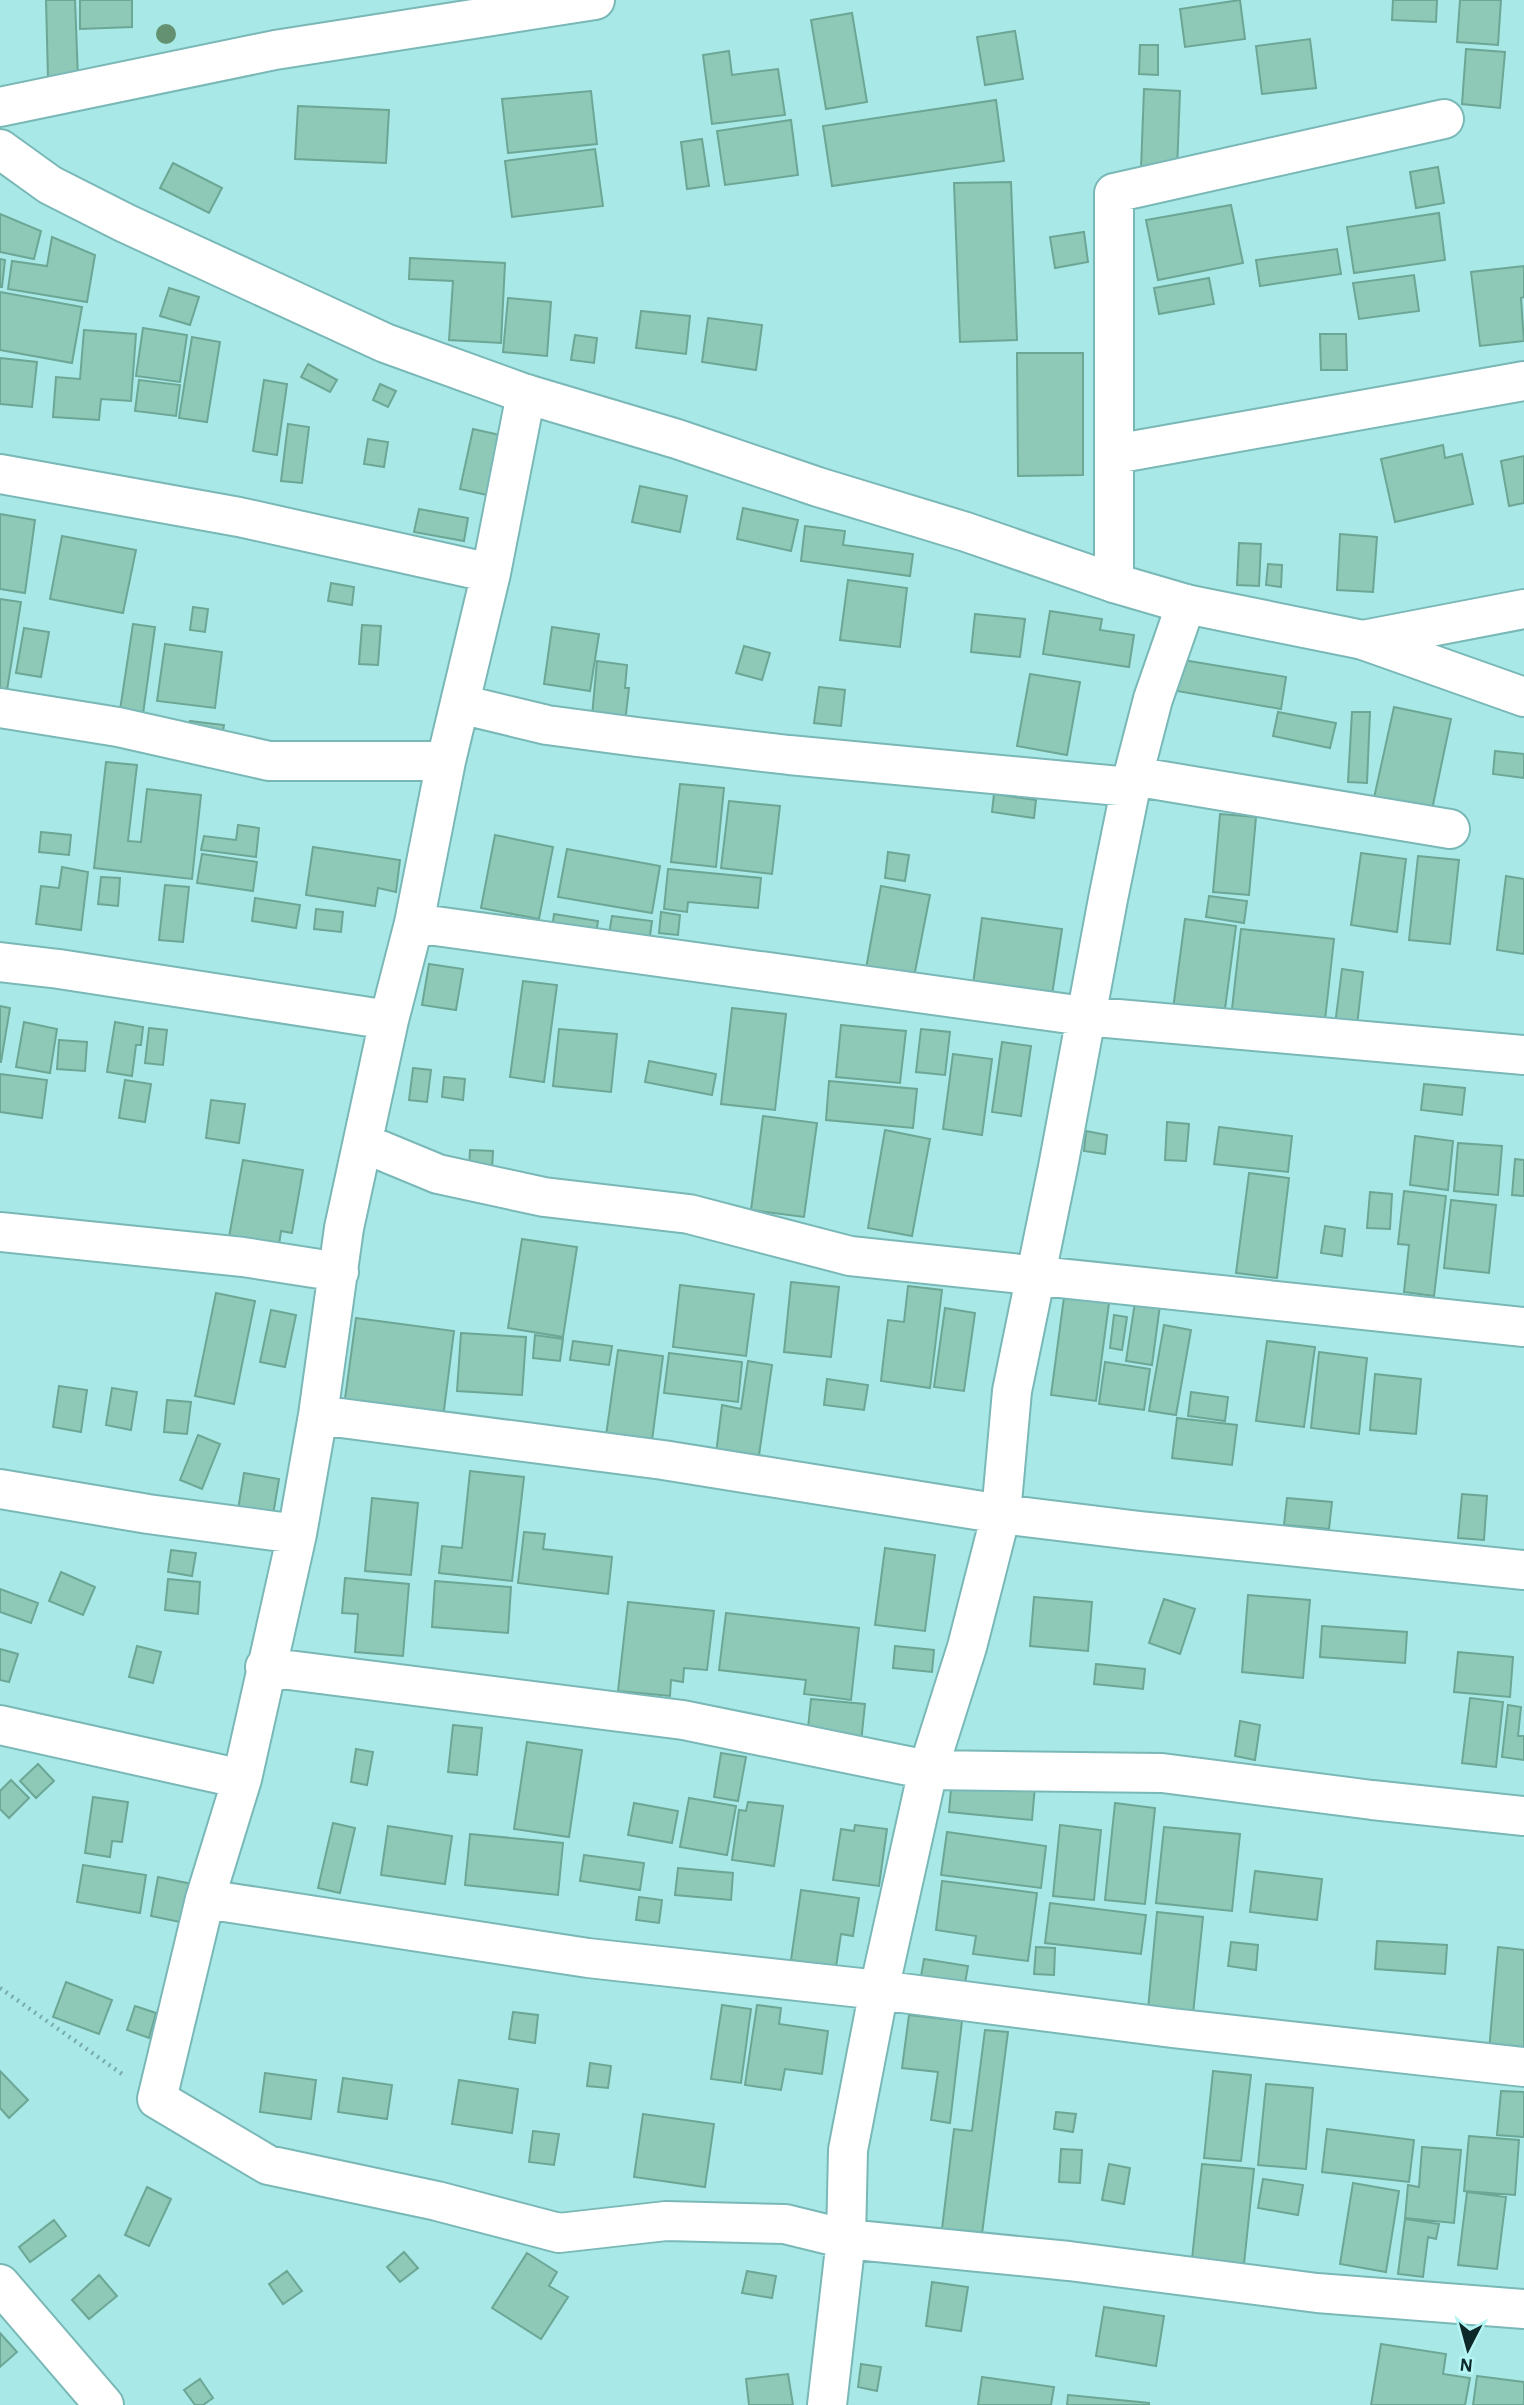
<svg xmlns="http://www.w3.org/2000/svg" width="1524" height="2405" font-family="'Alegreya Sans',sans-serif">
  <rect width="100%" height="100%" fill="#a8e9e7"/>
  <path fill="#8ec9b7" stroke="#6ca695" stroke-width="2" d="M46,0H75L78,78H48Z
    M80,0H132V27L80,29Z
    M1240,0L1245,39L1185,47L1180,9Z
    M1393,0H1437L1436,22L1392,20Z
    M1460,0H1501L1498,45L1457,42Z
    M852,13L867,102L826,109L811,20Z
    M1015,31L1023,79L985,85L977,37Z
    M1310,39L1316,88L1262,94L1256,46Z
    M1140,45H1158V75L1139,74Z
    M1466,49L1505,52L1500,108L1462,104Z
    M729,51L732,75L778,69L785,115L712,124L703,55Z
    M1144,89L1180,91L1177,171L1141,169Z
    M591,91L597,144L508,153L502,99Z
    M996,100L1004,161L832,186L823,126Z
    M298,106L389,110L386,163L295,159Z
    M791,120L798,175L725,185L717,131Z
    M702,139L709,186L687,189L681,142Z
    M595,149L603,206L512,217L505,161Z
    M173,163L222,188L209,213L160,188Z
    M1438,167L1444,203L1416,208L1410,172Z
    M1011,182L1017,340L960,342L954,183Z
    M1231,205L1243,263L1158,280L1146,220Z
    M1439,213L1445,260L1354,273L1347,227Z
    M0,214L41,231L34,259L0,252Z
    M1084,232L1088,262L1055,268L1050,237Z
    M52,237L95,255L87,302L8,289L12,261L47,266Z
    M1337,249L1341,274L1260,286L1256,260Z
    M410,258L505,263L501,343L449,340L453,281L409,279Z
    M0,259L5,260L2,287H0Z
    M1524,266V297L1521,298L1524,341L1480,346L1471,272Z
    M1414,275L1419,311L1359,319L1353,283Z
    M1209,278L1214,304L1159,314L1154,288Z
    M169,288L199,297L190,325L160,316Z
    M0,292L82,307L72,363L0,350Z
    M508,298L551,302L547,356L503,352Z
    M641,311L690,316L686,354L636,348Z
    M708,318L762,325L756,370L702,362Z
    M143,328L187,335L180,382L136,376Z
    M84,330L136,334L131,401L101,399L99,420L53,417L56,377L80,379Z
    M1320,334H1346L1347,370H1321Z
    M575,335L597,338L594,363L571,360Z
    M192,337L220,342L207,422L179,418Z
    M1017,353H1083V475L1018,476Z
    M0,358L37,362L32,407L0,404Z
    M308,364L337,380L330,392L301,377Z
    M139,380L180,385L176,416L135,411Z
    M264,380L287,384L277,455L253,451Z
    M380,384L396,391L388,407L373,400Z
    M288,424L309,427L302,483L281,481Z
    M473,429L500,435L487,495L460,489Z
    M368,439L388,442L384,467L364,464Z
    M1443,445L1445,458L1462,454L1473,504L1395,522L1381,459Z
    M1524,456V503L1509,506L1501,461Z
    M640,486L687,496L680,532L632,522Z
    M743,508L798,520L791,551L737,539Z
    M419,509L468,518L464,541L414,532Z
    M0,514L35,520L25,593L0,589Z
    M805,526L845,531L843,545L913,554L910,576L801,561Z
    M1340,534L1377,537L1373,592L1337,590Z
    M62,536L136,550L123,613L50,599Z
    M1239,543L1261,544L1259,586L1237,585Z
    M1268,564L1282,565L1281,587L1266,585Z
    M848,580L907,588L900,647L840,640Z
    M331,583L354,587L352,605L328,601Z
    M0,599L21,602L5,703L0,702Z
    M193,607L208,609L205,632L190,630Z
    M1050,611L1102,619L1100,630L1134,635L1129,667L1043,654Z
    M975,614L1025,619L1020,657L971,652Z
    M133,624L155,627L143,714L120,710Z
    M362,625L381,626L378,665L359,664Z
    M552,627L599,634L590,691L544,684Z
    M24,628L49,632L41,677L16,673Z
    M165,644L222,652L215,708L157,701Z
    M744,646L770,653L762,680L736,673Z
    M1183,660L1286,677L1281,709L1177,691Z
    M597,661L627,665L625,688H629L624,731L591,727Z
    M1030,674L1080,682L1067,755L1017,746Z
    M819,687L845,690L841,726L814,723Z
    M1394,707L1451,719L1430,819L1372,807Z
    M1278,712L1336,723L1330,748L1273,736Z
    M1352,712H1370L1367,783L1348,782Z
    M190,721L224,725L221,743L188,739Z
    M1495,751L1524,754V778L1493,774Z
    M106,762L137,765L128,841L141,842L147,789L201,795L192,879L94,868Z
    M680,784L724,788L716,867L671,862Z
    M994,794L1036,800L1034,818L992,812Z
    M729,801L780,806L772,874L721,868Z
    M1220,814L1256,817L1249,895L1213,892Z
    M238,825L259,828L256,857L201,850L204,836L236,840Z
    M41,832L71,835L69,855L39,852Z
    M495,835L553,847L539,919L481,908Z
    M313,847L400,860L396,892L378,888L375,906L306,895Z
    M567,849L660,866L652,913L558,897Z
    M888,852L909,855L905,881L885,878Z
    M1361,853L1406,859L1397,932L1351,925Z
    M202,854L257,862L253,891L197,883Z
    M1418,856L1459,860L1450,944L1409,940Z
    M62,867L88,872L81,930L36,924L41,886L59,888Z
    M668,869L761,878L758,908L688,902L687,912L664,909Z
    M1506,876L1524,879V954L1497,950Z
    M101,877L120,878L118,906L98,904Z
    M165,885L189,887L183,942L159,940Z
    M881,886L930,895L913,982L865,974Z
    M1209,896L1247,901L1244,923L1206,917Z
    M255,898L300,905L296,928L252,921Z
    M316,909L343,912L341,932L314,929Z
    M661,912L680,915L678,935L659,933Z
    M554,914L598,921L593,952L550,945Z
    M612,916L652,921L647,958L606,952Z
    M982,918L1062,929L1052,995L973,984Z
    M1185,919L1236,926L1223,1024L1172,1017Z
    M1241,929L1334,939L1325,1020L1232,1009Z
    M429,964L463,969L456,1010L422,1005Z
    M1342,969L1363,972L1356,1035L1334,1033Z
    M523,981L557,985L544,1082L510,1077Z
    M0,1006L10,1008L1,1062H0Z
    M732,1008L786,1014L775,1110L721,1104Z
    M24,1022L57,1029L50,1073L16,1067Z
    M115,1022L143,1027L141,1045H136L132,1076L107,1072Z
    M841,1025L906,1031L900,1083L836,1077Z
    M149,1028L167,1030L163,1065L145,1063Z
    M559,1029L617,1034L611,1092L553,1086Z
    M921,1029L950,1032L945,1075L916,1072Z
    M59,1040L87,1042L85,1071L57,1069Z
    M1002,1042L1031,1046L1021,1116L992,1112Z
    M953,1054L992,1059L982,1135L943,1129Z
    M649,1061L716,1074L712,1095L645,1082Z
    M413,1068L431,1070L427,1102L409,1100Z
    M0,1074L47,1080L42,1118L0,1112Z
    M444,1077L465,1079L463,1100L442,1097Z
    M125,1080L151,1084L145,1122L119,1118Z
    M829,1081L917,1089L913,1128L826,1120Z
    M1424,1084L1465,1088L1462,1115L1421,1110Z
    M211,1100L245,1104L239,1143L206,1138Z
    M763,1116L817,1123L804,1217L751,1210Z
    M1167,1122L1189,1124L1186,1161L1165,1160Z
    M1219,1127L1292,1136L1288,1172L1214,1164Z
    M885,1130L930,1139L912,1236L868,1228Z
    M1086,1131L1107,1135L1105,1154L1084,1151Z
    M1415,1136L1453,1141L1448,1190L1410,1185Z
    M1458,1143L1502,1146L1498,1195L1454,1191Z
    M470,1150L493,1151L491,1189L468,1187Z
    M1515,1159L1524,1160V1196L1512,1195Z
    M243,1160L303,1170L292,1233L281,1231L279,1245L229,1237Z
    M1249,1173L1289,1178L1277,1278L1236,1273Z
    M1404,1191L1446,1196L1434,1296L1404,1292L1409,1245L1398,1244Z
    M1370,1192L1392,1194L1390,1229L1367,1228Z
    M1451,1200L1496,1205L1489,1273L1444,1268Z
    M1325,1226L1345,1229L1342,1256L1321,1253Z
    M522,1239L577,1247L563,1337L508,1328Z
    M791,1282L839,1287L831,1357L784,1352Z
    M680,1285L754,1294L746,1356L673,1347Z
    M908,1286L942,1290L930,1388L881,1381L888,1320L904,1322Z
    M216,1293L255,1301L234,1404L195,1396Z
    M1064,1297L1109,1303L1096,1401L1051,1395Z
    M1135,1302L1160,1305L1152,1365L1126,1361Z
    M945,1308L975,1313L964,1391L934,1387Z
    M271,1310L296,1315L285,1367L260,1362Z
    M1114,1315L1127,1317L1122,1350L1110,1348Z
    M356,1318L454,1331L441,1434L342,1421Z
    M1164,1325L1191,1330L1176,1415L1149,1411Z
    M461,1333L526,1337L522,1395L457,1391Z
    M535,1335L563,1339L560,1361L533,1358Z
    M573,1341L612,1346L609,1365L570,1360Z
    M1267,1341L1315,1347L1304,1427L1256,1421Z
    M618,1350L663,1356L650,1456L604,1450Z
    M1319,1352L1367,1358L1359,1434L1311,1428Z
    M669,1353L742,1362L738,1402L664,1393Z
    M748,1361L772,1365L756,1476L714,1470L722,1405L741,1409Z
    M1105,1362L1150,1369L1144,1410L1099,1404Z
    M1375,1374L1421,1379L1416,1434L1370,1430Z
    M827,1379L868,1385L864,1410L824,1405Z
    M59,1386L87,1390L81,1432L53,1427Z
    M112,1388L137,1392L131,1430L106,1425Z
    M1191,1392L1228,1397L1225,1421L1188,1416Z
    M167,1400L191,1402L187,1434L164,1432Z
    M1177,1418L1237,1425L1232,1465L1172,1458Z
    M198,1435L220,1444L202,1489L180,1480Z
    M470,1471L524,1477L512,1581L439,1573L442,1546L462,1548Z
    M244,1473L279,1479L272,1521L237,1516Z
    M1462,1494L1487,1496L1484,1540L1458,1538Z
    M372,1498L418,1503L411,1575L365,1571Z
    M1287,1498L1332,1502L1329,1529L1284,1525Z
    M524,1532L545,1534L543,1549L612,1557L608,1594L518,1583Z
    M885,1548L935,1555L925,1631L875,1625Z
    M171,1550L196,1553L192,1576L168,1572Z
    M61,1572L95,1587L83,1615L49,1601Z
    M345,1578L409,1584L403,1656L355,1652L358,1614L342,1613Z
    M168,1579L200,1582L198,1614L165,1610Z
    M435,1581L511,1587L508,1633L432,1627Z
    M0,1589L38,1603L31,1623L0,1612Z
    M1248,1595L1310,1600L1303,1678L1242,1672Z
    M1034,1597L1092,1602L1088,1651L1030,1646Z
    M1164,1599L1195,1609L1180,1654L1149,1643Z
    M628,1602L714,1611L707,1670L684,1668L683,1682L671,1680L670,1696L618,1691Z
    M726,1613L859,1628L851,1700L804,1694L806,1680L719,1670Z
    M1322,1626L1407,1632L1405,1663L1320,1657Z
    M137,1646L161,1652L153,1683L129,1677Z
    M895,1646L934,1650L932,1672L893,1668Z
    M0,1649L18,1654L9,1682L0,1680Z
    M1458,1652L1513,1657L1510,1697L1454,1692Z
    M1096,1664L1145,1669L1143,1689L1094,1684Z
    M1470,1698L1503,1702L1496,1767L1462,1763Z
    M811,1699L865,1704L861,1743L807,1738Z
    M1508,1705L1521,1707L1518,1736H1524V1760L1502,1757Z
    M1240,1721L1260,1725L1255,1760L1235,1756Z
    M453,1725L482,1728L477,1775L448,1772Z
    M527,1742L582,1750L569,1837L514,1829Z
    M356,1749L373,1752L367,1785L351,1782Z
    M721,1753L746,1757L738,1801L714,1797Z
    M38,1764L54,1781L36,1798L20,1781Z
    M952,1778L1035,1786L1032,1820L949,1812Z
    M11,1780L29,1798L9,1818L0,1809V1791Z
    M93,1797L128,1802L122,1842L112,1841L110,1857L85,1853Z
    M689,1798L736,1806L727,1855L680,1847Z
    M748,1802L783,1806L774,1866L732,1860L739,1810L746,1811Z
    M634,1803L678,1811L672,1843L628,1835Z
    M1115,1803L1155,1808L1145,1904L1105,1900Z
    M333,1823L355,1828L340,1893L318,1888Z
    M855,1825L887,1829L879,1886L833,1880L841,1829L854,1831Z
    M1060,1825L1101,1830L1094,1900L1053,1896Z
    M388,1826L452,1836L445,1884L381,1875Z
    M1164,1827L1240,1834L1232,1911L1156,1903Z
    M947,1832L1046,1846L1041,1888L941,1875Z
    M470,1834L563,1843L558,1895L465,1885Z
    M584,1855L644,1863L640,1890L580,1881Z
    M83,1865L146,1875L140,1913L77,1902Z
    M678,1868L733,1873L731,1900L675,1895Z
    M1255,1871L1322,1879L1317,1920L1250,1912Z
    M158,1877L202,1886L195,1925L151,1916Z
    M942,1881L1037,1893L1028,1961L973,1954L976,1936L936,1930Z
    M801,1890L859,1898L853,1936L841,1934L836,1967L791,1960Z
    M639,1897L662,1900L659,1923L636,1920Z
    M1050,1903L1146,1915L1141,1954L1045,1943Z
    M1157,1912L1203,1917L1193,2014L1148,2009Z
    M1377,1941L1447,1945L1445,1974L1375,1969Z
    M1231,1942L1258,1945L1256,1970L1228,1966Z
    M1036,1947L1055,1948L1054,1975L1034,1974Z
    M1498,1947L1524,1950V2054L1489,2051Z
    M924,1959L968,1966L964,1989L920,1982Z
    M66,1982L112,2000L99,2034L53,2017Z
    M722,2005L751,2009L741,2083L711,2079Z
    M757,2005L781,2008L779,2024L828,2031L822,2074L785,2069L781,2090L745,2085Z
    M135,2006L156,2013L149,2038L127,2030Z
    M513,2012L538,2015L535,2043L509,2039Z
    M909,2015L962,2021L950,2123L931,2120L938,2072L902,2068Z
    M985,2030L1008,2032L982,2234L942,2229L954,2129L972,2131Z
    M590,2063L611,2066L608,2088L587,2086Z
    M0,2071L28,2100L9,2118L0,2108Z
    M1213,2071L1251,2075L1241,2161L1204,2158Z
    M265,2073L316,2080L311,2119L260,2112Z
    M343,2078L392,2085L387,2119L338,2112Z
    M459,2080L518,2089L512,2133L452,2124Z
    M1266,2084L1313,2088L1306,2169L1258,2165Z
    M1501,2091L1524,2092V2137L1497,2135Z
    M1056,2112L1076,2114L1073,2132L1054,2129Z
    M643,2114L714,2124L705,2187L634,2177Z
    M1327,2129L1414,2140L1409,2182L1322,2172Z
    M533,2131L559,2134L554,2165L529,2162Z
    M1469,2136L1519,2140L1515,2195L1464,2191Z
    M1422,2147L1461,2150L1454,2223L1405,2218L1408,2185L1419,2187Z
    M1061,2149L1082,2150L1080,2183L1059,2182Z
    M1109,2164L1130,2168L1124,2204L1102,2200Z
    M1202,2164L1254,2169L1244,2264L1192,2259Z
    M1263,2179L1303,2185L1298,2215L1258,2208Z
    M1353,2183L1399,2191L1386,2272L1340,2264Z
    M147,2187L171,2199L149,2246L125,2235Z
    M1467,2192L1506,2197L1497,2269L1458,2265Z
    M1405,2219L1439,2224L1436,2239L1428,2237L1423,2277L1398,2274Z
    M54,2220L66,2236L30,2262L19,2247Z
    M404,2252L418,2268L400,2282L387,2267Z
    M527,2253L557,2272L549,2286L568,2297L541,2339L492,2308Z
    M287,2271L302,2291L283,2304L269,2284Z
    M747,2271L776,2276L772,2298L742,2293Z
    M99,2275L117,2296L89,2319L72,2300Z
    M932,2282L968,2287L961,2331L926,2326Z
    M1104,2307L1164,2316L1156,2366L1096,2356Z
    M0,2333L17,2352L0,2367Z
    M1381,2344L1446,2354L1443,2374L1470,2378L1465,2405H1371Z
    M861,2364L881,2367L877,2391L858,2387Z
    M788,2374L793,2405H749L746,2379Z
    M1477,2376L1524,2382V2405H1473Z
    M982,2377L1054,2387L1051,2405H978Z
    M200,2379L213,2398L203,2405H195L184,2390Z
    M1068,2395L1149,2403V2405H1067Z"/>
  <g fill="none" stroke-linecap="round" stroke-linejoin="round">
    <defs>
      <path id="street" d="M0,107L275,50L595,0
        M526,394L491,573L446,761L414,923L389,1020L344,1228L318,1415L297,1534L242,1779L205,1899L157,2099L268,2165L437,2201L559,2233L666,2221L785,2224L846,2239L1069,2261L1317,2293L1524,2309
        M1115,454L1524,381
        M0,474L239,517L491,573
        M1114,583V193L1444,119
        M1363,640L1524,609
        M460,704L547,725L637,737L789,755L1130,787
        M0,708L118,727L269,761H446
        M1133,776L1450,829
        M414,923L1084,1016L1524,1055
        M0,962L59,969L389,1020
        M363,1143L438,1174L544,1197L689,1214L850,1256L1524,1327
        M0,1232L243,1257L339,1272
        M318,1415L663,1460L1001,1514L1140,1531L1524,1570
        M0,1489L148,1514L297,1534
        M265,1667L683,1720L928,1770L1162,1773L1372,1800L1524,1816
        M0,1725L242,1779
        M205,1899L588,1958L879,1990L1172,2028L1524,2067
        M0,2284L104,2405
        M827,2405L846,2239L848,2150L879,1990L928,1770L967,1647L1001,1514L1012,1391L1058,1167L1108,899L1133,776L1153,699L1186,604"/>
      <path id="secondary" d="M0,149L50,185L125,223L385,343L526,394L677,439L818,487L966,532L1114,583L1186,604L1363,640L1524,697"/>
    </defs>
    <use href="#street" stroke="#79b8b7" stroke-width="42"/>
    <use href="#secondary" stroke="#79b8b7" stroke-width="42"/>
    <path stroke="#76abaa" stroke-width="4.5" stroke-dasharray="2 5" stroke-linecap="butt" d="M0,1988L122,2074"/>
    <use href="#street" stroke="#fff" stroke-width="38"/>
    <use href="#secondary" stroke="#fff" stroke-width="38"/>
  </g>
  <circle fill="#639172" cx="166" cy="34" r="10"/>
  <g transform="translate(1468 2349) rotate(186)" stroke="#b5f6f5" stroke-width="5" paint-order="stroke">
  <path d="M0-5L12 26L0 18L-12 26Z" fill="#0e2929"/>
  <text y="-10" font-size="19" font-weight="bold" text-anchor="middle" fill="#0e2929">N</text>
  </g>
</svg>
